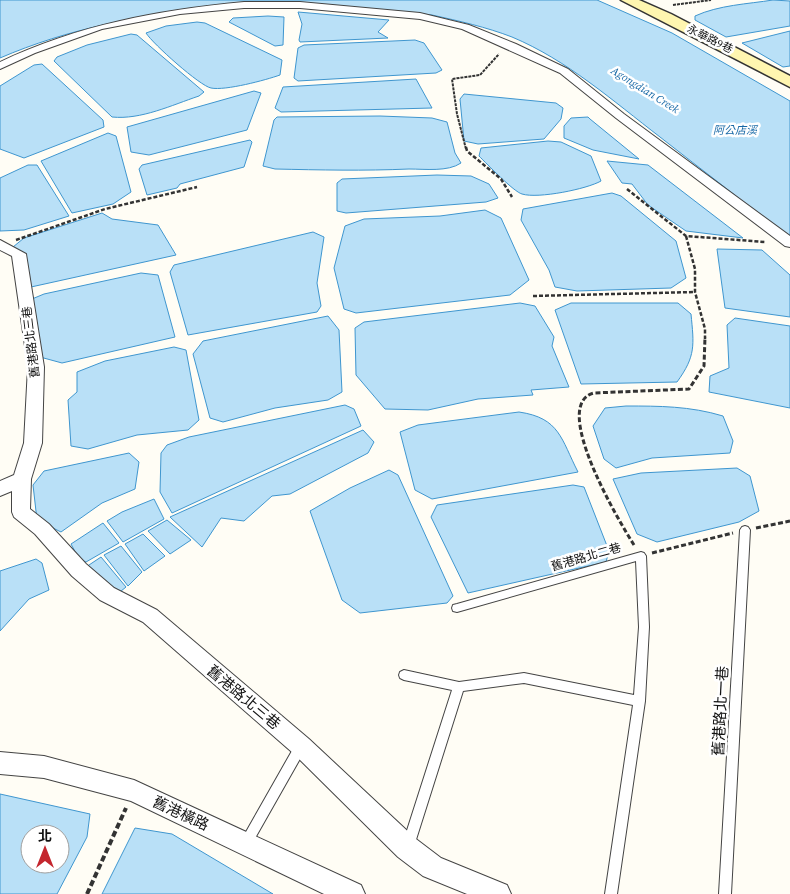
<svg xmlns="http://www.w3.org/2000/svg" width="790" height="894" font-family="'Source Serif 4','Noto Sans TC',serif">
  <rect width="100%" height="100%" fill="#fffdf5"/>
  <path fill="#b9e0f7" stroke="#3f96cf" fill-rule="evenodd" d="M0,0H597L672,33L790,101V240C748,204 703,171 660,137C613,101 567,60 512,37C486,27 459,21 432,15C288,0 135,0 0,58Z
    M773,0L790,1V26L726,37L695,20V16C719,5 748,4 773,0Z
    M298,12L389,20L378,32L388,38L300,42L299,40L302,24Z
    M268,16L284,17L283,45L275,46L229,22L233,18Z
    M197,22L205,23L282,60L280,75C266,80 225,91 211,88C200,86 153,44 146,33L166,26Z
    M790,31V66L783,67L742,43Z
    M131,34L137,35L204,92L199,96C172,105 141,120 112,117L54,61L57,57L87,45Z
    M415,40L424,43L442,70L436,73L298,81L294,78L298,48L304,45Z
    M42,64L103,120L104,127L24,158L0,149V86L34,65Z
    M416,79L432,108L281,112L275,108L283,87Z
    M254,91L261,93L247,130L149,155L131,152L127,127Z
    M464,94L556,103L563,108L561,119L544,139L478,144L464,141L460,99Z
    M380,116L432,118L447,122L455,153L461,163C448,172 425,169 409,169C364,171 320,170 275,169L263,166L274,120L277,117Z
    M588,117L590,119L639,159L593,150L564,138V126L571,118Z
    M108,133L116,136L131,192L113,204L72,213L41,161Z
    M250,140L252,142L244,167L180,184L177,188L147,195L139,169L142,165Z
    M548,141L561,142L591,156L601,181C587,189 538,199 522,194C514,192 487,164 479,156L481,148Z
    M607,161L648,165L743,238L686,231L648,205L632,184L622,183Z
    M28,165H37L69,216L24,230L0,231V178Z
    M437,175L471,176L489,184L498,198L486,202L346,213L337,211V183L342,179Z
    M612,193L621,196L676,241L686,278L671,288L577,291L555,287L549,270L521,220L523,209Z
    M485,210L501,218L529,280L510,295L356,313L344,309L334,268L345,226L364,219L440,216Z
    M102,213L112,219L158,225L176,255L31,287L13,247L24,238Z
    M313,232L324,237L317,283L321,306L317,312L188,335L170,272L174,265Z
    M717,249L762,250L790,275V317L725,308Z
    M141,273L158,275L175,337L62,363L40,357L32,299L44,294Z
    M520,303L535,306L554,337L552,346L569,387L531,390L533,395L478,399L428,410L385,409L356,375L355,328L364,322Z
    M571,303H678L691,314C694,345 696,356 677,382L581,384L555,310Z
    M328,316L339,330L342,392L328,400L275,408L223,422L210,418L193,354L203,341Z
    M735,318L790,326V408L709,392L710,376L729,368L727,325Z
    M174,347L186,350L199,420L188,430L137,435L88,449L71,446L68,400L77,392V372L105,361Z
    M345,405L354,409L361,426L172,513L160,492L161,453L167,445L189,437Z
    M626,406C659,406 690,406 723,416L733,441L730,453L652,458L616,468L604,459L593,426L605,408Z
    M519,412C560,418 561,439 578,472L432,499L415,490L400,432L418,425Z
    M363,430L374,442L368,453L290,494L272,496L244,521L221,518L202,547L170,517Z
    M129,453L139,462L135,489L102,503L61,532L37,520L33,485L44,471Z
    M737,468L750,476L759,511L739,522L657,542L637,534L613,479L641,473Z
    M389,470L398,475L453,596L447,603L360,613L342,600L310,511L350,488Z
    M573,485L584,487L609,551L606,562L468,593L431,517L437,505Z
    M154,499L164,519L123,542L107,521L122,512Z
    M167,520L191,540L170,554L148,531Z
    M103,523L119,543L86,562L79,559L71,544Z
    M143,534L165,556L144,571L125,544Z
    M121,546L142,572L128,586L104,555Z
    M101,557L126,587L115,596L83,569Z
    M36,559L42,563L49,590L29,599L0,631V571Z
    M0,794L90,814L87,837L57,894H0ZM30,834H60V864H30Z
    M135,828L172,834L273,894H102Z"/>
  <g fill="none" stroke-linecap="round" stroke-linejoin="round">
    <defs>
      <path id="lane" d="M745,526L748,527L750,530L731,894H719L740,530L742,527Z
        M641,552L644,553L646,556L649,627L645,701L617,894H605L633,705L524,683L463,691L414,846L412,850L408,852L404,850L402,846L452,690L404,680L400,678L399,675L400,672L404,670L459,682L524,673L634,695L639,627L636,561L457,612L453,611L452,608L453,605L457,604Z
        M301,741L305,742L307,746L305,750L250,847L246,849L242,847L240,843L242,839L297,742Z"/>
      <path id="street" d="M244,2H300L420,13L469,25L516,44L568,69L624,114L790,236V247L785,246L616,118L560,73L462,29L420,19L300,8H244L180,14L102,29L35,53L0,69V62C77,25 159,10 244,2Z
        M0,240L26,254L44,367L42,443L31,479L30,509L49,524L86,564L114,588L157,610L309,739L416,839L441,858L507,885L511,894H467L423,876L398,857L293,753L143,622L100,600L72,576L35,534L14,517L12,512V491L0,496V481L14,475L24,443L28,367L12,256L0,250Z
        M0,752L44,756L134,780L361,885L365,894H324L131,801L44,778L0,774Z"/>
      <path id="secondary" d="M621,0H639L671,14L790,76V87Z"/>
    </defs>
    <use href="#lane" stroke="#444" stroke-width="2"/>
    <use href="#street" stroke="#444" stroke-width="2"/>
    <use href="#secondary" stroke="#333" stroke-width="3"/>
    <path stroke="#333" stroke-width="2" stroke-dasharray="3 1" stroke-linecap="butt" d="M673,5L711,0
      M466,149L457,114L452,79L480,75L499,54"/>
    <path stroke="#333" stroke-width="2.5" stroke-dasharray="4 2" stroke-linecap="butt" d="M466,147L467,151L501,179L512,197
      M627,189L686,236L765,242
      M686,236L695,269V292L705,329V339
      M16,240L105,209L197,187
      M533,296L695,292"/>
    <path stroke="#333" stroke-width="3" stroke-dasharray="5 2.5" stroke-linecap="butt" d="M756,528L790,521
      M634,545C620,523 549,404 594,393L689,389L704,366L705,337
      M652,553L733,533"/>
    <path stroke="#333" stroke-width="4" stroke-dasharray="6 3" stroke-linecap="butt" d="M87,894L126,808"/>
    <use href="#lane" fill="#fff" fill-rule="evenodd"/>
    <use href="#street" fill="#fff" fill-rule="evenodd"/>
    <use href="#secondary" fill="#fff6b0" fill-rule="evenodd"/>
  </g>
  <g text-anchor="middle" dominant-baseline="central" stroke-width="5" stroke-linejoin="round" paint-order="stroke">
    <g font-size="11" fill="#111" stroke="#fff">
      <text transform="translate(710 39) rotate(27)">永華路9巷</text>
    </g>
    <g font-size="11" font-style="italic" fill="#1768a6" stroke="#fff">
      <text transform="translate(645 90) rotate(32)">Agongdian Creek</text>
      <text x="735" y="130">阿公店溪</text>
    </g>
    <g font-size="12" fill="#111" stroke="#fff">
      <text transform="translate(31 342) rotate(-97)">舊港路北三巷</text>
      <text transform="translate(586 557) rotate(-16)">舊港路北二巷</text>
    </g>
    <g font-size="15" fill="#111" stroke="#fff">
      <text transform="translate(244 697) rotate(40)">舊港路北三巷</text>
      <text transform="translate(720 711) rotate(-87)">舊港路北一巷</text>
      <text transform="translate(181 813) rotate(25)">舊港橫路</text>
    </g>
  </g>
  <g transform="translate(45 849)"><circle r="24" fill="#ffffff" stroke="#a0a0a0"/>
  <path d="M0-4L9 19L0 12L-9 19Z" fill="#c4262e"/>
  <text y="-8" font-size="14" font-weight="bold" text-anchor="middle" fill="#111111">北</text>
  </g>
</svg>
